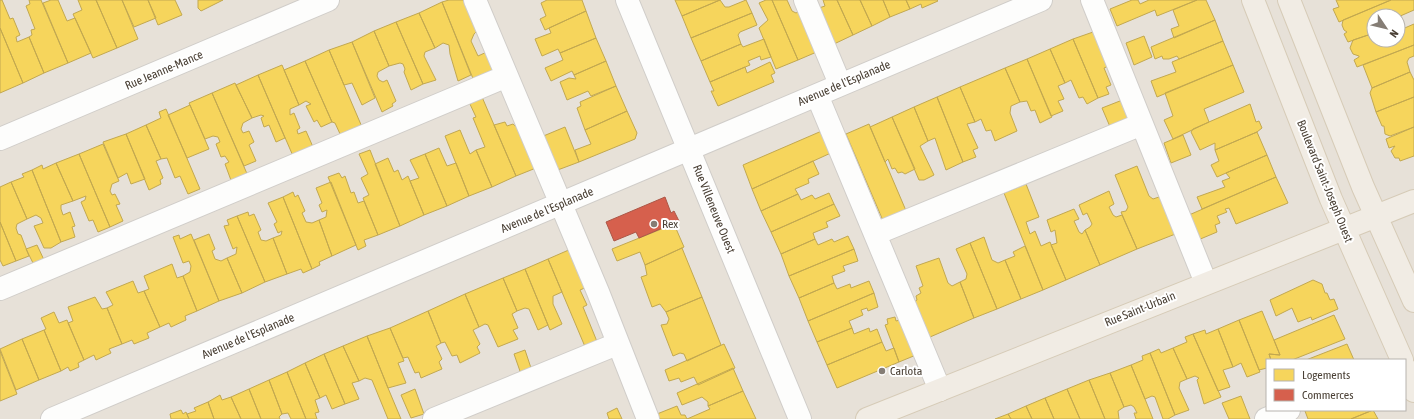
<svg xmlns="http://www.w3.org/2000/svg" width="1414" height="419" font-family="'Asap Condensed',sans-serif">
  <rect width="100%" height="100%" fill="#f2efec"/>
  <path fill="#e7e1d8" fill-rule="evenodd" d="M0,0H1414V419H0ZM1374,16H1398V40H1374ZM1267,360H1405V410H1267Z"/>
  <path fill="#f6d55c" stroke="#c2a850" d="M0,0H2L10,19L13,18L20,35L16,37L17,42L29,37L44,73L23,83L0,28Z
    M29,0H41L68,63L44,73L29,37L32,35L31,30L35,29L26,6L30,4Z
    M51,0H58L67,21L75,18L91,53L68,63L43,3Z
    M78,0H96L117,48L93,58L73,14L82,10Z
    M96,0H122L138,39L117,48Z
    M122,0H148L156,18L134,27Z
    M148,0H175L182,15L158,25Z
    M198,0H223L201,11L198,8Z
    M449,0H465L478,30L474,34L471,41L478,56L489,51L498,72L474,81L442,2Z
    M547,0H582L586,11L545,30L540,19L546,16L541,3Z
    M675,0H720L682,16Z
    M720,0L725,7H729L746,0L752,13L691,38L682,16Z
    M766,0H772L798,60L776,69L759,28L768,20L759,3Z
    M772,0H787L792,11L796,13L802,10L819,51L798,60Z
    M823,0H837L853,35L834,44L819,8L825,6Z
    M837,0H860L872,26L853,35Z
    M860,0H883L890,17L872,26Z
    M883,0H906L910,9L890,17Z
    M906,0H937L938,1L922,8L921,4L910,9Z
    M1132,0H1138L1140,4L1149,0H1197L1157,16L1155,10L1117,26L1110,9Z
    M1197,0H1206L1215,20L1174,38L1171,29L1179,26L1173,10Z
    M1336,0H1391L1339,22L1333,9L1339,7Z
    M1391,0H1414V10L1398,17L1374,16V33L1348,42L1344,34L1347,32L1344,30L1342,25L1343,20Z
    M442,2L471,75L458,81L450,54L449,45L443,43L435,48L419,13Z
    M586,11L596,38L560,53L558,49L542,56L535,39L551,33L549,28Z
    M419,13L435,48L425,52L424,56L436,80L423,84L396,22Z
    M752,13L757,25L740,32L738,35L741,44L701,61L691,38Z
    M1215,20L1223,41L1179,59L1177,56L1169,59H1163L1162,56L1155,59L1151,47Z
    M396,22L423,84L411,90L404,72L405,69L403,64L400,63L389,66L374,31Z
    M1414,24V45L1357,67L1354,60L1359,57V56L1353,54L1350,48L1353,40L1374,33V40H1398V35L1401,34L1400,30Z
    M0,28L23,83L0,93Z
    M374,31L389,66L378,72L377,76L379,80L383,82L387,80L396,101L392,104L393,106L382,112L352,42Z
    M1096,31L1111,65L1104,68L1111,85L1106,87L1109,94L1098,98L1073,39Z
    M1144,36L1152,57L1134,65L1126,43Z
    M596,38L606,61L574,75L572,71L551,81L545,68L563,60L560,53Z
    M764,39L771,57L761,60L760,56L748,61L750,65L710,82L701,61L741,44L743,47Z
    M1073,39L1098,98L1087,104L1083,97L1079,98L1071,80L1065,83L1050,49Z
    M1223,41L1233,65L1157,97L1151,81L1176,72L1172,62Z
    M352,42L375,98L362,105L352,83L344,85L329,50Z
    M1414,45V56L1409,58L1407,62L1410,72L1372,88L1363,65Z
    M1050,49L1065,83L1058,86L1064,99L1058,101L1063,111L1051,116L1027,59Z
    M329,50L362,127L341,136L335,123L332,122L305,61Z
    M1027,59L1052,117L1040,123L1035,110L1031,111L1027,101L1020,102L1005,68Z
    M305,61L332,122L321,127L317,120L314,122L306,106L311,104L306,101L299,105L284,70Z
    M606,61L616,86L591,96L588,91L567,100L560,82L569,78L576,79L574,75Z
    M770,62L775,73L771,75L774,82L718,106L711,91H714L710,82L745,67L747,73Z
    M282,65L299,105L290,109V115L294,113L300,128L297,130L298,134L306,131L313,147L293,156L258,75Z
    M1233,65L1244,92L1204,109L1209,122L1173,139L1164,120L1173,116L1165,93Z
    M1005,68L1020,102L1011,106L1010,113L1017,131L995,141L991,130L986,131L981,119L975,122L960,87Z
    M1410,72L1414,80V97L1376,112L1370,93L1372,88Z
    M258,75L285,138L276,142L269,125L264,127L261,118L264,116L261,115L252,118L236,85Z
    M235,83L252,118L243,123L241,129L243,133L249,131L254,142L249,145L256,161L244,166L212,93Z
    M616,86L627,111L585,130L577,108L581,106L580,102Z
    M960,87L975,122L967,124L978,148L973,150L976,157L963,162L937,97Z
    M212,93L248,176L232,183L225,164L229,162L225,156L221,157L216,144L220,142L218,137L213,136L205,139L189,103Z
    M482,97L516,176L492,187L476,150L485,147L473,118L476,117L469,102Z
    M937,97L963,162L946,170L935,138L928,141L914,107Z
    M1414,97V127L1390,136L1385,134L1384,126H1382L1376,112Z
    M1125,99L1132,120L1111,129L1102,108Z
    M1250,104L1256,122L1259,121L1262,128L1257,132L1215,150V143L1200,150L1191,132L1193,129Z
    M190,105L209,149L187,158L168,115Z
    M914,107L928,141L920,146L934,175L924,180H919L892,117Z
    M166,109L200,189L188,194L180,176L175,178L167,158L161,159L146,125L161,118L159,112Z
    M627,111L637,133L635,139L579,162L575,150L591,144L585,130Z
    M892,117L915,169L905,174L902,172L898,173L895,168L892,169L888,159L885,162L870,127Z
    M505,122L507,126L513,124L521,131L536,168L516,176L494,125Z
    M869,124L907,213L884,223L846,134Z
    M146,125L161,159L156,161L163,178L160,180L161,184L149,190L126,134Z
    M565,127L579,162L555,171L541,137Z
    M1414,127V156L1400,161L1399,158H1395L1391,151L1395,146L1389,148L1386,139Z
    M460,130L470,154L476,150L492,187L469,196L445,136Z
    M824,130L833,152L752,189L743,165Z
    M1257,132L1267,155L1217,177L1211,165L1219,161L1215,150Z
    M126,134L145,179L131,184L127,173L118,178L103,142Z
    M1183,135L1191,155L1171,163L1164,143Z
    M103,144L119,181L112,184L110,191L112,195L115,194L120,204L116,205L123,221L110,227L79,154Z
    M439,148L447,166L456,163L469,196L447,206L425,154Z
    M370,150L400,226L378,235L363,198L369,195L361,178L368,174L359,154Z
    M79,154L110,227L98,232L93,220L89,221L81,202L85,200L86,196L73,201L56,163Z
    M425,154L447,206L424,215L410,181L419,178L410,160Z
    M1267,155L1276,177L1202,209L1197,197L1225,187L1222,181L1230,178L1226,173Z
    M388,158L394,172L398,170L402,180L408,176L424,215L400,226L375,164Z
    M813,161L819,174L808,179L809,183L795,189L798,194L761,211L752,189Z
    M56,163L73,201L61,205V209L63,215L70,212L75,226L72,227L75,237L61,242L32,170L42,165L43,169Z
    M1137,166L1149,196L1153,199L1162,196L1178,233L1137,249L1121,212L1126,211L1128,207L1115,175Z
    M32,170L61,242L51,248H44L34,226L43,223L41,218L36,215L27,219L11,182L24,177L22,174Z
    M339,173L342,178L345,176L351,193L354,192L358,203L364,201L378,235L364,240L366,246L358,250L328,177Z
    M1276,177L1288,203L1236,224L1229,208L1225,209L1227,212L1217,216L1220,223L1215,225L1217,232L1198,240L1189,215Z
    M11,182L27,219L17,224L16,228L18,234L21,235L29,256L16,261L0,222V187Z
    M331,182L356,245L332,256L319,220L326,217L327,210L322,212L319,205L322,203L316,188Z
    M1026,184L1039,217L1026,222L1030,234L1035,231L1041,246L1050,242L1066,280L1043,290L1004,193Z
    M1109,191L1114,204L1109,207L1113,215L1116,217L1122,215L1137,249L1100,265L1085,230L1090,227L1092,224L1087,213L1083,215L1079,205Z
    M293,192L295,197L298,195L305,211L302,213L306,222L312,223L319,220L332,256L319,262L320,265L312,269L283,197Z
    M829,193L834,204L771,232L761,211L798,194L801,200L812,195L815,199Z
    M283,197L312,269L303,273L301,269L287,274L273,238L281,235L282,231L278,233L274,224L277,222L268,203Z
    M834,204L840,216L826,222L828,227L813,233L815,239L781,254L771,232Z
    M1074,209L1079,219L1074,221L1079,232L1082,234L1085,230L1100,265L1066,280L1051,245L1057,243L1055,230L1051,232L1047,220Z
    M248,212L249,216L254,214L261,230L258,232L261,240L266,241L273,238L287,274L265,282L237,216Z
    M237,216L265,282L242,293L227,258L236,254L237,247L233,249L224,226L229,225L227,220Z
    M0,222L16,261L3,266L0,260Z
    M674,224L684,247L645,265L640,252L617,261L612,249Z
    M191,234L219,301L197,311L183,276L190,272L191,266L189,261L183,263L173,237L179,235L180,239Z
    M209,234L215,249L212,251L215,259L221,261L227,258L242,293L219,301L194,240Z
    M848,236L854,249L789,276L781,254L815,239L818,245L832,239L834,242Z
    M984,237L992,260L998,263L1005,260L1021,299L997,309L970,243Z
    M970,243L997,309L974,318L960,282L966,279L967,274L956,249Z
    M37,245L45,262L35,267L26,249Z
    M1025,246L1043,290L1021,299L1005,260L1015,256L1013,252Z
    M682,248L702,297L666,312L660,304L652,307L641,277L647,275L645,265Z
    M571,249L587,287L580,290L587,305L583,307L598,344L586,349L548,259Z
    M854,249L858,261L843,266L845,271L832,276L834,283L799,298L789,276Z
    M939,258L948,283L952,286L960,282L974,318L930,337L914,302L917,300L916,296L921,293L919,288L923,286L916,266Z
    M548,259L562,292L553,296V304L562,324L550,330L525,269Z
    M172,264L177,278L183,276L197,311L185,316L186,320L171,327L169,323L160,327L144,291L149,289L144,276Z
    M525,269L548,325L538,330L529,309L525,308L517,311L503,278Z
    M503,278L517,311L512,314L518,328L513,330L518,339L498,347L488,325L485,324L479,327L465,294Z
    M1313,280L1322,284L1325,293H1327L1330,300L1334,299L1338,309L1312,320L1311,317L1298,322L1292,308L1276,316L1270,300Z
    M133,281L138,293L144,291L160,327L147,333L149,338L134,344L132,340L122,344L107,308L113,305L106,292Z
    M869,281L874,293L808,321L799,298L834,283L837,289L850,284L851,288Z
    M874,293L878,307L868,311L867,308L861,310L863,315L849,321L852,328L817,342L808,321Z
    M465,294L479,327L473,330L480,344L477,347L480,353L460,363L457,355L452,356L445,342L441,343L428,311Z
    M95,297L102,309L107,308L122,344L109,349L111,353L96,360L94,355L84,360L68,323L73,321L68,307Z
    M702,297L721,345L687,361L684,354L680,353L673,356L661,325L667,324L669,319L666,312Z
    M428,311L441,343L436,346L442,359L439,362L442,369L421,378L419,372L415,373L408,357L403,358L390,328Z
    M1262,311L1280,355L1269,354L1271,360H1267V368L1259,370L1239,320Z
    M54,312L59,323L67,320L84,360L78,363L79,367L70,371L68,367L61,371L44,330L46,329L41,318Z
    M1334,315L1345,339L1292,360H1271L1269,354L1280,355L1274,340Z
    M895,317L896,321L903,319L916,355L899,362L885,325L888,324L887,319Z
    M1239,320L1260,372L1247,377L1241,363L1233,367L1218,329Z
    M390,328L404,361L398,363L406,383L388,388L367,336Z
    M852,328L854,334L869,328L870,332L877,329L882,342L827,365L817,342Z
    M1218,329L1233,367L1223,370L1230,387L1218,391L1193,334L1205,330L1206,334Z
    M44,330L61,371L39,380L22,339Z
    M1193,334L1221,397L1204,404L1197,380L1199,378L1195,376L1187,379L1173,348L1187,342L1185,337Z
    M367,336L388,388L401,419H388L372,380L365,378L359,381L343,346Z
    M22,339L39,380L16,390L0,349Z
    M882,342L886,351L894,348L899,362L837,388L827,365Z
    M724,344L735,368L698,385L694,377L681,382L679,378L669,381L665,370Z
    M1347,344L1354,360H1306Z
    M343,346L359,381L352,383L359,399L345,404L324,354Z
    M1173,348L1187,379L1180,382L1179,388L1189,410L1175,415L1150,353L1159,349L1161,353Z
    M525,350L532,371L521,374L514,354Z
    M0,351L17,394L0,401Z
    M1150,353L1175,415L1168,419H1163L1155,397L1152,396L1145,399L1131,365L1143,360L1142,356Z
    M324,354L345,404L332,409L326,395L320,398L305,363Z
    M305,363L320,398L315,400L319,412L315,413L317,419H306L287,372Z
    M1131,365L1145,399L1153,419H1136L1134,413H1137L1134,407L1131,405L1124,407L1110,373Z
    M733,368L743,391L708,406V402L702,397L682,405L677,393Z
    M287,372L306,419H291L288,413L282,414L269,380Z
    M1110,373L1124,407L1118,411L1119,419H1105L1089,380Z
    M269,380L282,414L279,417L280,419H261L249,389Z
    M1089,380L1105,419H1080L1067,389Z
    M249,389L261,419H241L231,397Z
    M415,389L424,414L411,418L401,395Z
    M1067,389L1080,419H1054L1045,398Z
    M743,391L756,419H687L710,409L708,406Z
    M220,395L222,400L231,397L241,419H214L208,402Z
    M1241,396L1250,419H1229L1222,403Z
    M1045,398L1054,419H1032L1026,406Z
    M208,402L214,419H189L187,414L196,411L194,408Z
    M677,406L681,415H685L687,419H659L657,414Z
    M1026,406L1032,419H1011L1008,414Z
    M617,408L622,419H609L607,413Z
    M181,410L183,414L186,412L189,419H171L170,414Z
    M1307,410H1373L1351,419H1308L1305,411Z
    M1373,410L1378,419H1351Z
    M1008,414L1011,419H995Z"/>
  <path fill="#d6604d" stroke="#ac5646" d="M665,197L671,213L674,211L679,221L639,238L636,232L614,241L606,222Z"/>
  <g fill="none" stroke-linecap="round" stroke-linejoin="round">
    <defs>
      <path id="minor" d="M475,0L598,292L648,419
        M627,0L800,419
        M805,0L840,84
        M1092,0L1206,283
        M817,95L940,390
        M0,139L328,0
        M875,234L1142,124
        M0,289L507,76
        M52,419L1041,0
        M434,419L617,344
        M1266,419L1289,410"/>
      <path id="major" d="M1253,0L1331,199L1402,360
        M1289,0L1363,187L1414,301
        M1405,368L1414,391
        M867,419L1414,201"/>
    </defs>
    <use href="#minor" stroke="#d0cdc9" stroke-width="24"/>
    <use href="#major" stroke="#d6cbb7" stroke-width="24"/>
    <use href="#minor" stroke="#fdfdfc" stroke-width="22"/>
    <use href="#major" stroke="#f1ece4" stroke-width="22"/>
  </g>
  <g fill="#857d75" stroke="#fff" stroke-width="1.5">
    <circle cx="654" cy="224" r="4"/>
    <circle cx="882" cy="371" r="4"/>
  </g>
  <g text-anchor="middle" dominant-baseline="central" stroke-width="4" stroke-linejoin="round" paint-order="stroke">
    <g font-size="12" fill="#4a4035" stroke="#fff">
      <text transform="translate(164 70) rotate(-23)">Rue Jeanne-Mance</text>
      <text transform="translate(844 83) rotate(-23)">Avenue de l'Esplanade</text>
      <text transform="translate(1325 181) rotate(68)">Boulevard Saint-Joseph Ouest</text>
      <text transform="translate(714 209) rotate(68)">Rue Villeneuve Ouest</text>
      <text transform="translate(547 210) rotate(-23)">Avenue de l'Esplanade</text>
      <text transform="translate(1140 309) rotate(-22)">Rue Saint-Urbain</text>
      <text transform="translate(248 336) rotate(-23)">Avenue de l'Esplanade</text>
    </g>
    <g font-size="12" fill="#4a4035" stroke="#fff" text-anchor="start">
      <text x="662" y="224">Rex</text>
      <text x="890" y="371">Carlota</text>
    </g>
  </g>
  <rect x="1266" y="359" width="140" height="52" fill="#ffffff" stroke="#b7b3ae"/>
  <rect x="1274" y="369" width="20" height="12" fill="#f6d55c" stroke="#b7b3ae"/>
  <text x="1302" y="379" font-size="12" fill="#4a4035">Logements</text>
  <rect x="1274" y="389" width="20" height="12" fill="#d6604d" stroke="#b7b3ae"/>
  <text x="1302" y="399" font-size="12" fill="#4a4035">Commerces</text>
  <g transform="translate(1386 28) rotate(125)"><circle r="19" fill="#ffffff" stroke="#b7b3ae"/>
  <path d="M0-3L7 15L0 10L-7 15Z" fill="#857d75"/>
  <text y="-6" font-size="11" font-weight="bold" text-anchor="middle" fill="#4a4035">N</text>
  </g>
</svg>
